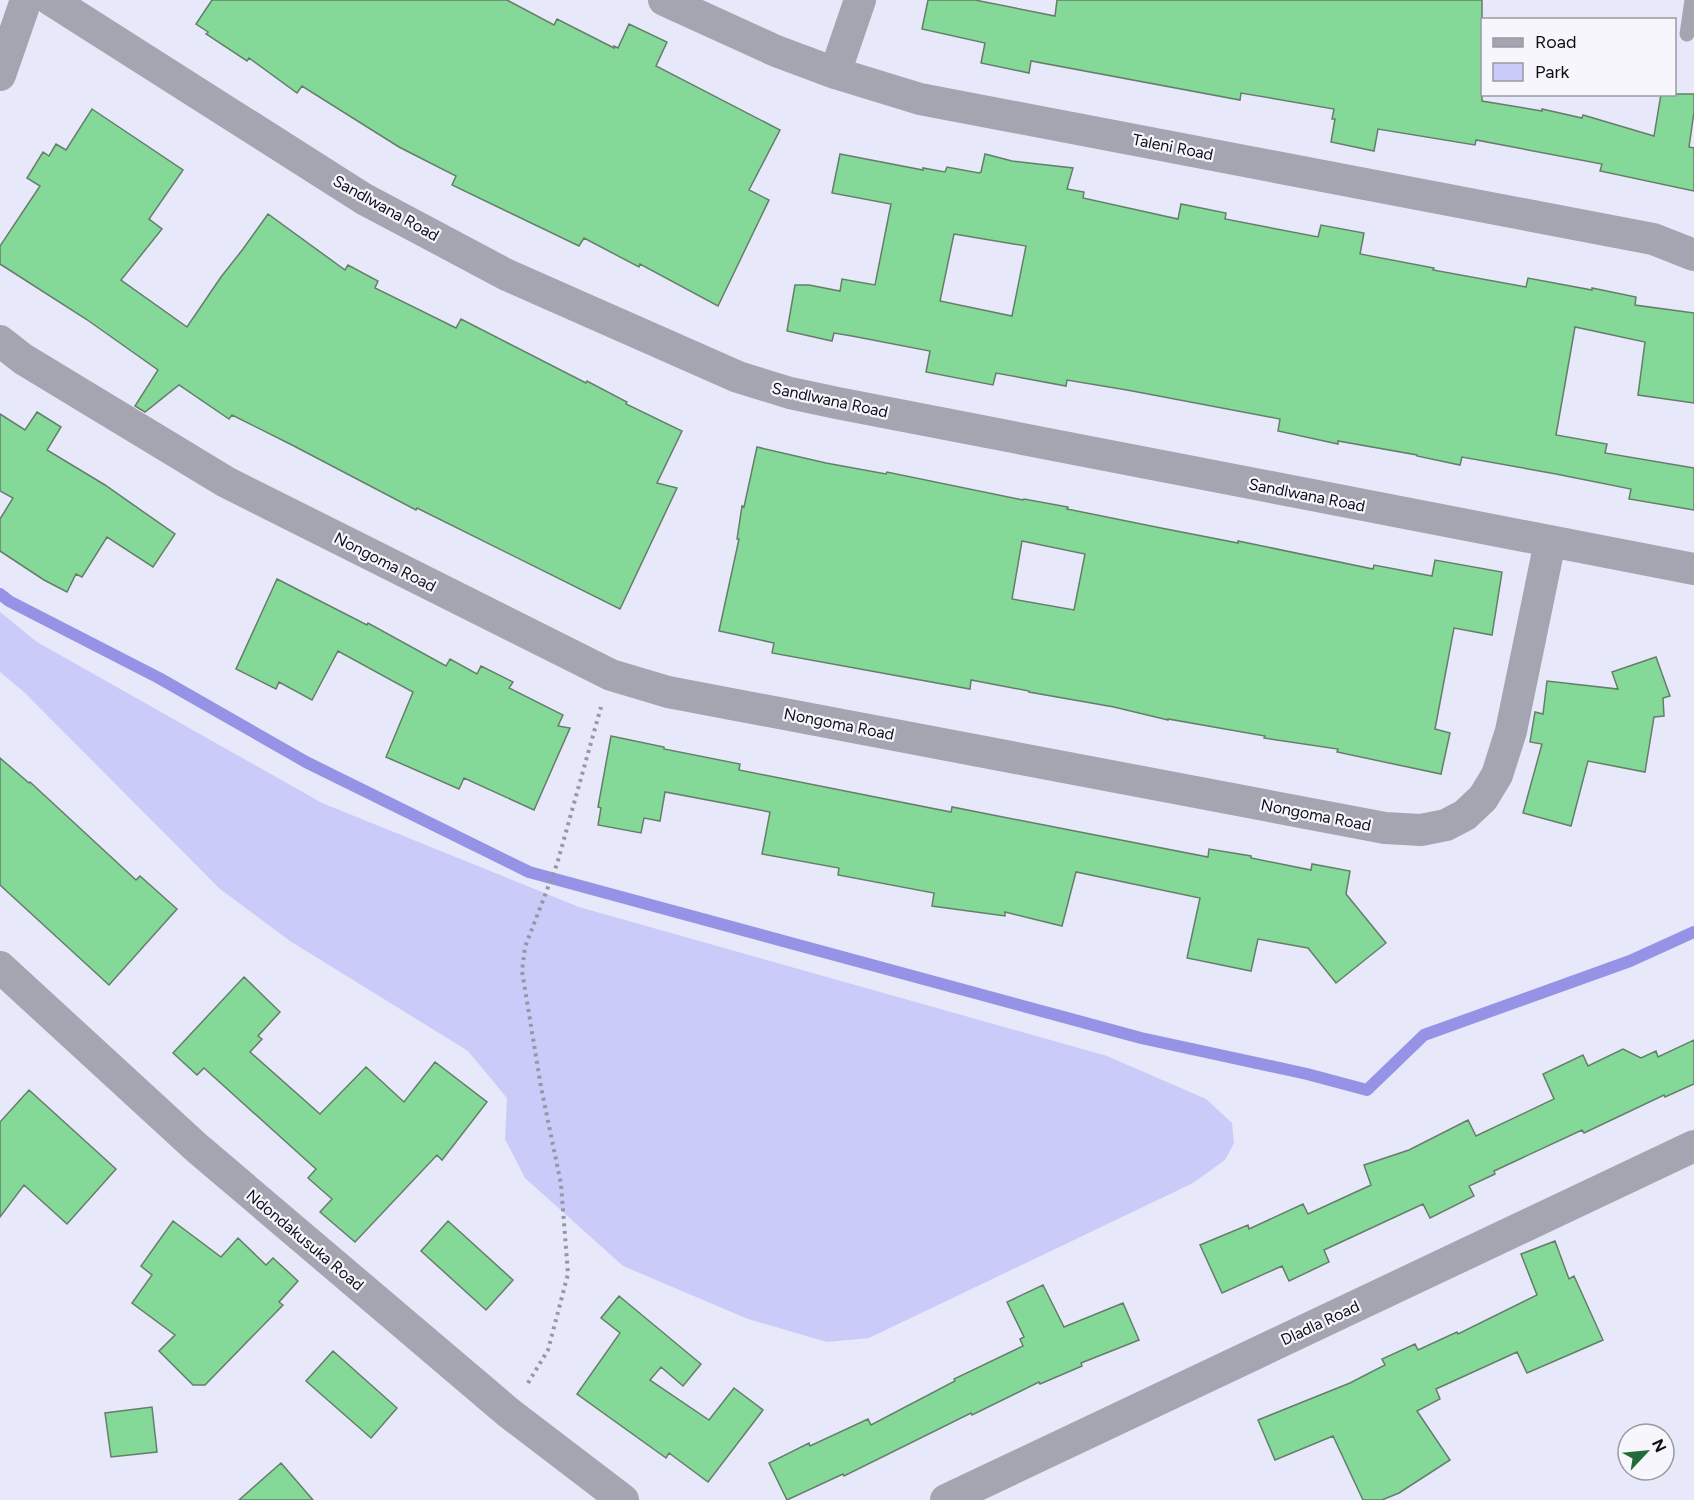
<svg xmlns="http://www.w3.org/2000/svg" width="1694" height="1500" font-family="Figtree,sans-serif">
  <rect width="100%" height="100%" fill="#e7e8fa"/>
  <path fill="#cacbf8" d="M0,612L37,642L322,803L579,907L1107,1056L1206,1099L1232,1123L1234,1143L1225,1160L1193,1183L869,1338L827,1342L748,1319L623,1266L525,1178L505,1139L507,1098L468,1051L290,941L220,889L24,692L0,672Z"/>
  <g fill="none" stroke-linecap="round" stroke-linejoin="round">
    <path stroke="#9693e7" stroke-width="12" d="M0,594L9,601L159,678L306,762L529,872L1141,1038L1307,1074L1367,1090L1424,1035L1630,961L1694,932"/>
  </g>
  <path fill="#84d898" stroke="#657e6a" stroke-width="1.5" fill-rule="evenodd" d="M212,0H507L554,25L557,19L614,48V46L618,48L629,24L667,42L656,66L780,130L749,190L769,200L718,306L640,264L639,267L584,238L579,246L452,185L456,176L399,147L302,86L297,93L249,58L247,61L206,34L208,32L196,24Z
    M928,0H975L1055,16L1057,0H1482V101L1542,111V109L1582,118L1583,115L1654,136L1661,94H1694V112L1689,147L1694,148V191L1600,171L1602,164L1476,140L1475,145L1378,129L1374,151L1331,142L1335,119H1332L1334,109L1241,93L1240,100L1031,61L1029,73L981,63L985,43L922,29Z
    M92,109L183,170L149,219L162,229L121,280L187,327L221,277L243,249L268,214L345,270L348,265L378,281L375,288L456,328L461,319L586,383L587,381L627,402L626,404L682,431L657,483L677,488L620,609L417,508L416,510L292,445L232,415L229,419L179,385L145,412L135,406L158,370L86,319L0,264V246L40,186L27,178L43,152L49,156L56,144L66,150Z
    M840,154L923,170V168L945,172L947,167L979,173L981,172L985,154L1012,161L1073,168L1067,189L1084,192L1083,198L1178,219L1181,204L1226,213L1225,219L1318,237L1321,225L1364,233L1360,254L1434,268L1433,270L1526,287L1528,278L1592,290V288L1636,297L1635,305L1694,313V403L1638,395L1645,342L1575,327L1556,435L1607,444L1605,453L1694,468V510L1629,499L1631,489L1556,474L1462,457L1460,465L1417,456V455L1338,441V444L1278,431L1280,419L1127,390L1067,380L1066,386L996,373L993,385L926,372L930,351L852,336L834,333L832,341L787,331L795,285H809L840,291L842,279L875,285L891,204L832,193ZM954,234L1026,246L1012,316L940,301Z
    M37,412L61,427L47,450L105,485L175,534L153,567L107,537L82,577L76,574L67,592L44,580L0,551V519L13,498L0,491V414L25,430Z
    M757,447L826,463L886,474L887,472L1023,500L1024,499L1068,507L1067,509L1161,528L1238,543V541L1373,569L1374,565L1432,576L1435,560L1502,572L1492,635L1454,628L1435,729L1450,733L1441,774L1337,752L1338,749L1264,738L1265,736L1168,719V720L1114,707L1029,692V691L971,680L970,689L772,653L774,643L719,631L739,539H737L742,506L744,507ZM1022,541L1085,554L1074,610L1012,599Z
    M277,579L367,625L368,623L446,666L450,659L477,674L481,666L513,682L509,688L563,715L558,726L570,728L534,810L464,778L459,789L386,757L413,692L338,651L312,700L279,682L276,689L236,669Z
    M1656,657L1670,696L1663,698L1664,716L1654,717L1645,772L1588,761L1571,826L1523,813L1542,744L1530,742L1535,712L1543,714L1547,681L1618,689L1612,672Z
    M611,736L664,747V749L740,764L739,770L951,812L952,807L1208,857L1209,849L1251,856V858L1311,870L1312,864L1350,871L1346,894L1386,943L1336,983L1308,948L1258,939L1251,971L1187,958L1200,898L1076,872L1062,926L1005,912V916L932,906L934,893L838,875L839,868L762,854L770,812L665,792L660,821L644,818L641,833L598,825L601,808L598,807Z
    M0,758L29,783L30,782L136,880L140,876L177,909L109,985L0,885Z
    M244,977L280,1012L258,1036L262,1039L250,1052L320,1114L366,1067L404,1102L435,1062L487,1102L442,1160L437,1155L355,1242L320,1212L332,1199L308,1178L316,1169L204,1068L197,1075L173,1053Z
    M1694,1040V1084L1665,1097L1664,1095L1584,1133L1582,1130L1494,1171L1495,1174L1469,1186L1474,1196L1430,1218L1423,1204L1324,1250L1329,1262L1289,1281L1282,1266L1222,1293L1200,1245L1248,1225L1249,1229L1303,1204L1308,1214L1371,1185L1364,1165L1409,1150L1468,1120L1476,1136L1554,1099L1543,1074L1583,1055L1588,1066L1623,1049L1641,1058L1656,1051L1658,1057Z
    M29,1090L116,1169L67,1224L24,1185L0,1217V1122Z
    M173,1221L221,1257L238,1238L266,1265L273,1258L298,1281L279,1302L283,1305L205,1385H193L159,1351L175,1335L132,1303L152,1275L141,1266Z
    M448,1221L513,1280L486,1310L421,1251Z
    M1555,1241L1569,1279L1574,1276L1603,1340L1527,1373L1517,1352L1436,1389L1440,1399L1417,1411L1450,1460L1399,1493L1382,1500H1363L1333,1436L1275,1460L1258,1420L1350,1383L1385,1365L1382,1359L1415,1344L1418,1350L1457,1332L1458,1334L1537,1295L1521,1254Z
    M1043,1285L1064,1327L1123,1303L1139,1340L1081,1363L1082,1366L1040,1384L1039,1382L972,1415L971,1413L844,1476L843,1474L787,1500L769,1463L809,1443L810,1446L868,1419L871,1425L955,1381L954,1379L1023,1346L1020,1339L1024,1337L1007,1302Z
    M619,1296L701,1364L683,1386L661,1367L650,1380L709,1420L734,1388L763,1410L708,1482L669,1453L666,1458L577,1394L620,1333L601,1318Z
    M333,1351L397,1408L371,1438L306,1381Z
    M152,1407L157,1452L111,1457L105,1413Z
    M281,1463L313,1500H239Z"/>
  <g fill="none" stroke-linecap="round" stroke-linejoin="round">
    <path stroke="#9697a6" stroke-width="4" stroke-dasharray="3 4.5" stroke-linecap="butt" d="M528,1383L548,1350L568,1274L561,1184L541,1087L522,971L525,947L557,864L601,707"/>
    <path stroke="#a5a5b2" stroke-width="15" d="M1687,34L1692,0"/>
    <path stroke="#a5a5b2" stroke-width="32" d="M51,0L364,199L507,275L738,377L790,393L837,403L1694,569
      M664,0L776,51L835,73L920,99L1653,239L1694,255
      M835,73L860,0
      M0,75L26,0
      M0,341L23,359L226,482L611,675L668,692L1385,828L1421,830L1446,825L1465,815L1483,798L1497,775L1511,731L1550,542
      M0,967L197,1148L509,1413L623,1500
      M946,1500L1694,1146"/>
  </g>
  <g text-anchor="middle" dominant-baseline="central" stroke-width="4.5" stroke-linejoin="round" paint-order="stroke">
    <g font-size="16" fill="#0e0e18" stroke="#f6f6fc">
      <text transform="translate(1173 147) rotate(11)">Taleni Road</text>
      <text transform="translate(386 208) rotate(29)">Sandlwana Road</text>
      <text transform="translate(830 400) rotate(12)">Sandlwana Road</text>
      <text transform="translate(1307 495) rotate(11)">Sandlwana Road</text>
      <text transform="translate(385 562) rotate(27)">Nongoma Road</text>
      <text transform="translate(839 724) rotate(11)">Nongoma Road</text>
      <text transform="translate(1316 815) rotate(11)">Nongoma Road</text>
      <text transform="translate(305 1240) rotate(40)">Ndondakusuka Road</text>
      <text transform="translate(1320 1323) rotate(-25)">Dladla Road</text>
    </g>
  </g>
  <rect x="1481" y="18" width="195" height="78" fill="#f6f6fc" stroke="#9999a1" stroke-width="1.5"/>
  <rect x="1493" y="38" width="30" height="9" fill="#a5a5b2" stroke="#9999a1" stroke-width="1.5"/>
  <text x="1535" y="48" font-size="18" fill="#0e0e18">Road</text>
  <rect x="1493" y="63" width="30" height="18" fill="#cacbf8" stroke="#9999a1" stroke-width="1.5"/>
  <text x="1535" y="78" font-size="18" fill="#0e0e18">Park</text>
  <g transform="translate(1646 1452) rotate(64)"><circle r="28" fill="#f6f6fc" stroke="#9999a1" stroke-width="1.5"/>
  <path d="M0-4.5L10 22L0 15L-10 22Z" fill="#216c39"/>
  <text y="-9" font-size="16" font-weight="bold" text-anchor="middle" fill="#0e0e18">N</text>
  </g>
</svg>
